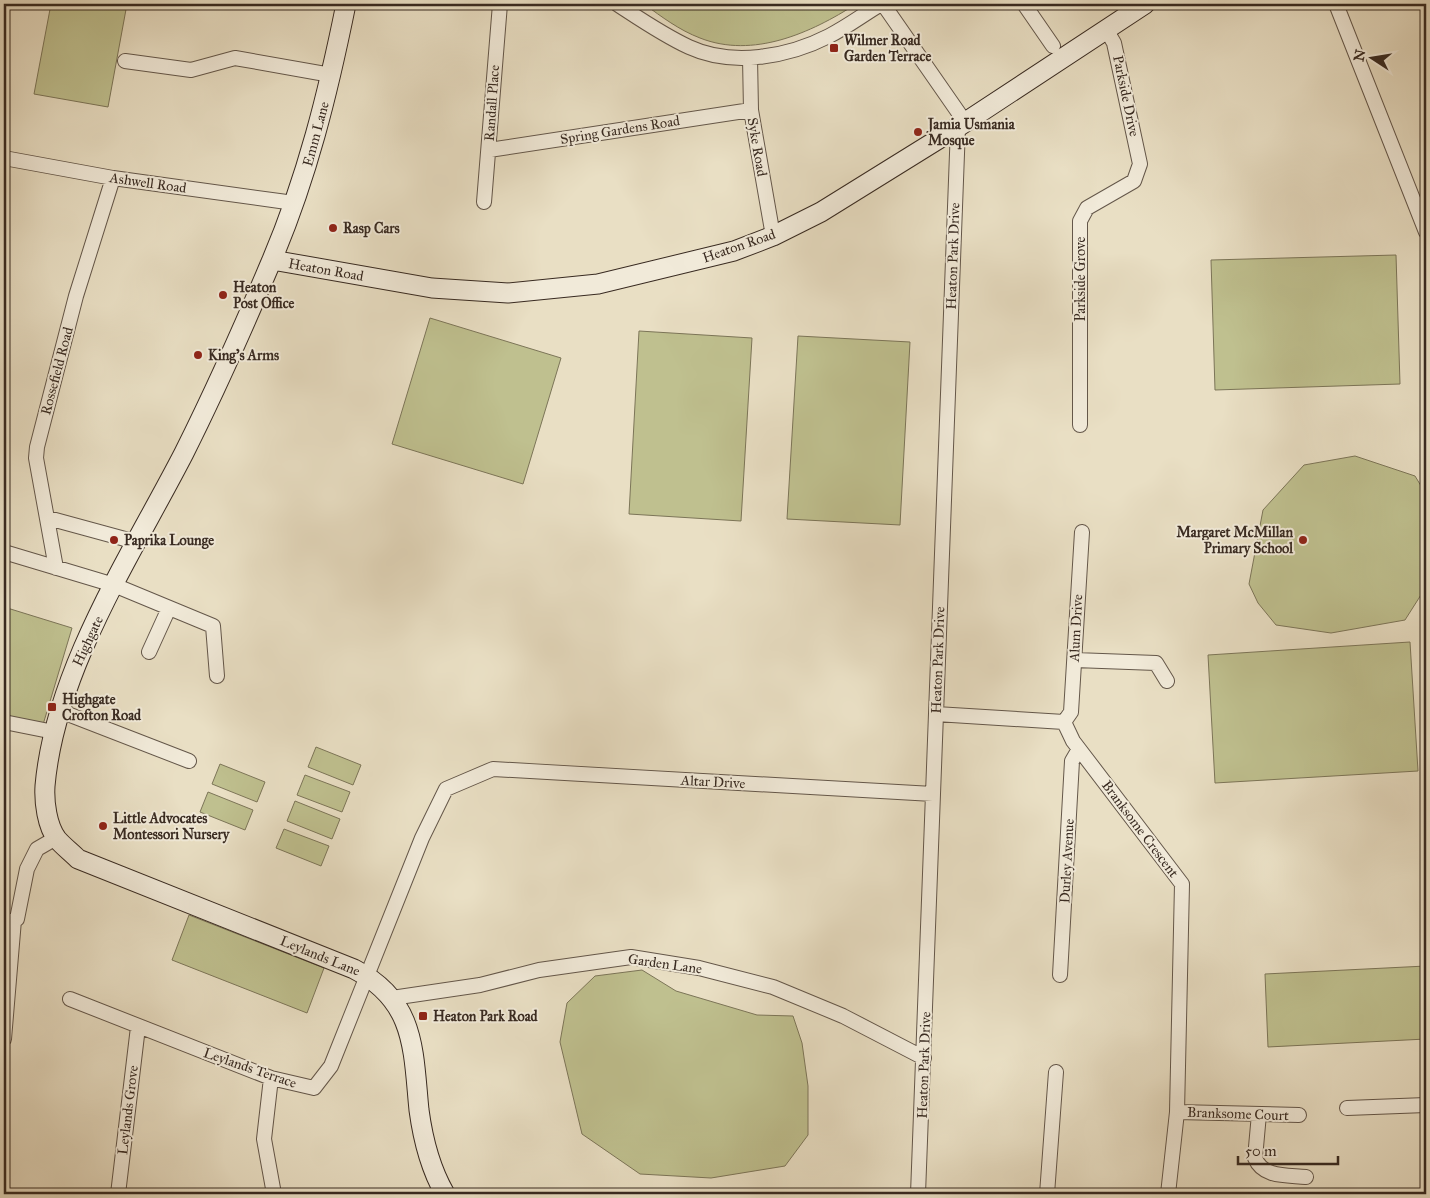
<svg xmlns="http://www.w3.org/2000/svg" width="1430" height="1198" font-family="'IM FELL Great Primer',serif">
  <rect width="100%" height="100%" fill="#e9dfc4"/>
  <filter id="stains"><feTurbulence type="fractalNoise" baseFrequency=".004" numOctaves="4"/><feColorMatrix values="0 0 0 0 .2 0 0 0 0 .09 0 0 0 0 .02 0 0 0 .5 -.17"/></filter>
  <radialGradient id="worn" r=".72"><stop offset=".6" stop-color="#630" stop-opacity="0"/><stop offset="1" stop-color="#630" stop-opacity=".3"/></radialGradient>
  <path fill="#bfc08f" stroke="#7c7558" d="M51,4H127L108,107L34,94Z
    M644,4H856C811,33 753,59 700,38C679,30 662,17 644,4Z
    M1396,255L1400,384L1215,390L1211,260Z
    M430,318L561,358L523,484L392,444Z
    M639,331L752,338L741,521L629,514Z
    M798,336L910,342L900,525L787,519Z
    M1355,456L1415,476L1426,494V587L1405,620L1331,633L1276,625L1258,603L1249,584L1263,510L1304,465Z
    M4,607L72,628L42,728L4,717Z
    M1410,642L1418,771L1215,783L1208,655Z
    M316,747L361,765L353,785L308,767Z
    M220,764L265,782L257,802L212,784Z
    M305,775L350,792L342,812L297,795Z
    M208,792L253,810L245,830L200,812Z
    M295,801L340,819L332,839L287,821Z
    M284,829L329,846L321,866L276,848Z
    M189,915L324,968L307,1013L172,960Z
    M1426,966V1039L1268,1047L1265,974Z
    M642,970L676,991L757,1015L793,1016L802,1043L808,1086V1135L785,1166L711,1178L640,1174L582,1134L560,1042L567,1003L595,976Z"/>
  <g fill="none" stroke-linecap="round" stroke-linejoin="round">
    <defs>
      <path id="street" d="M617,4C640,19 663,35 689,47C732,67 788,57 829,36C847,27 864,14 881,4
        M883,4L965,122
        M1024,4L1053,46
        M1336,4L1426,232
        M750,58L751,110L773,236
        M125,61L191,70L235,58L331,75
        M489,150L751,110
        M4,158L113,178L294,203
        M484,202L500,4
        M1080,425V221L1087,208L1134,181L1140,164L1114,43L1107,31
        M48,518L136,542
        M4,552L114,585L213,626L217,676
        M56,568L36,458L37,447L76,296L113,178
        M149,652L169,608
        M1075,660L1156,663L1167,681
        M60,711L189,761
        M936,714L1064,722L1073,741L1182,884L1177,1112L1168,1194
        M4,722L54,732
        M1064,722L1071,712L1082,532
        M1060,975L1072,761L1079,749
        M392,998L480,985L539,970L631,957L699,968L773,987L843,1016L924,1058
        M70,999L271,1078L314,1088L331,1066L422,838L446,789L493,769L933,794
        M4,1039L14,920L17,919L27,869L37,849L56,838
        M271,1078L264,1139L274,1194
        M1347,1108L1426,1105
        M1177,1112L1299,1115
        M1259,1114L1255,1158C1263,1178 1287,1175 1306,1177
        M118,1194L138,1027
        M918,1194L958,127
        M1047,1194L1056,1072"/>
      <path id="secondary" d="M346,4C328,93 307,178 271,262C244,326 215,391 184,453C132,554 55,670 45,786C44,802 47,826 57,839C63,846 71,852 78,859L354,969C416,1001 413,1050 419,1110C423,1140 430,1168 445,1194
        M272,260L432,288L508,293L598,284L734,251L773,236L821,212L958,127L1145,4"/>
    </defs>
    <use href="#street" stroke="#64574a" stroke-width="16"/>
    <use href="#secondary" stroke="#382a21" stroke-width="21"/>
    <use href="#street" stroke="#f1ead9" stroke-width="14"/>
    <use href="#secondary" stroke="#f1ead9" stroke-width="19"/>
  </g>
  <g fill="#8f2418" stroke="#f1ead9" stroke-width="2">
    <rect x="829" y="43" width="10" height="10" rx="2.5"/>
    <circle cx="918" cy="132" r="5"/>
    <circle cx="333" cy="228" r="5"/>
    <circle cx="223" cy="295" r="5"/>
    <circle cx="198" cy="355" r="5"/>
    <circle cx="114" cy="540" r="5"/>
    <circle cx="1303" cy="540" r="5"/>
    <rect x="47" y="702" width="10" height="10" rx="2.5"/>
    <circle cx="103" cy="826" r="5"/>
    <rect x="418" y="1011" width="10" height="10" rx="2.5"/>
  </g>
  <g text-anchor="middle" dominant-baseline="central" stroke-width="4" stroke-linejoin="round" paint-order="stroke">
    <g font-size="14" font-weight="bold" fill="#382a21" stroke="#f1ead9" text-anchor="start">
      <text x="844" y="40">Wilmer Road<tspan x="844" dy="16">Garden Terrace</tspan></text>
      <text x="928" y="124">Jamia Usmania<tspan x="928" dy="16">Mosque</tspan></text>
      <text x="343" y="228">Rasp Cars</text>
      <text x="233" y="287">Heaton<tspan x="233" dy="16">Post Office</tspan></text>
      <text x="208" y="355">King's Arms</text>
      <text x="1293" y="532" text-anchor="end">Margaret McMillan<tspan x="1293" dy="16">Primary School</tspan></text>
      <text x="124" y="540">Paprika Lounge</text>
      <text x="62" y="699">Highgate<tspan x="62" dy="16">Crofton Road</tspan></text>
      <text x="113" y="818">Little Advocates<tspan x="113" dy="16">Montessori Nursery</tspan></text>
      <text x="433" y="1016">Heaton Park Road</text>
    </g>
    <g font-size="14" fill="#382a21" stroke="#f1ead9">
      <text transform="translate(1126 96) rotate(78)">Parkside Drive</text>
      <text transform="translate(492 103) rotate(-86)">Randall Place</text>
      <text transform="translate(620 130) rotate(-9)">Spring Gardens Road</text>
      <text transform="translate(316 134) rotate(-75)">Emm Lane</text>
      <text transform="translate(757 147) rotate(80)">Syke Road</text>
      <text transform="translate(148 183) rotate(8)">Ashwell Road</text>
      <text transform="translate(739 246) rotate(-19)">Heaton Road</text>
      <text transform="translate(953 256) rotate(-88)">Heaton Park Drive</text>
      <text transform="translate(326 270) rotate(10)">Heaton Road</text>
      <text transform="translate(1080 279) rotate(-90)">Parkside Grove</text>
      <text transform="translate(57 371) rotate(-75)">Rossefield Road</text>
      <text transform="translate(1076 628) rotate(-87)">Alum Drive</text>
      <text transform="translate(88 641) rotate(-65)">Highgate</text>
      <text transform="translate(938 660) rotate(-88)">Heaton Park Drive</text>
      <text transform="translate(713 782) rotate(3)">Altar Drive</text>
      <text transform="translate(1140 829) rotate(53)">Branksome Crescent</text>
      <text transform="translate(1067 861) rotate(-87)">Durley Avenue</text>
      <text transform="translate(320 956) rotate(22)">Leylands Lane</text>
      <text transform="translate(665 964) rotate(8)">Garden Lane</text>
      <text transform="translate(924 1065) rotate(-88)">Heaton Park Drive</text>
      <text transform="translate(250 1068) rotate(19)">Leylands Terrace</text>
      <text transform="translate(128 1110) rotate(-83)">Leylands Grove</text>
      <text transform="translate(1238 1114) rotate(2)">Branksome Court</text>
    </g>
  </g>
  <rect width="1430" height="1198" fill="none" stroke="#e9dfc4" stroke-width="20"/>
  <rect x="5" y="5" width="1420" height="1188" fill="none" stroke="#382a21" stroke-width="2.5"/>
  <rect x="10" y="10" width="1410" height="1178" fill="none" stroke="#382a21"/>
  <g transform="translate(1372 58) rotate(282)" stroke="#f1ead9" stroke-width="4" paint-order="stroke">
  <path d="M0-4L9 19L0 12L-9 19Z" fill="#382a21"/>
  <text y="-8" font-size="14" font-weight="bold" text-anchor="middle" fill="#382a21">N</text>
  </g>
  <path d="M1238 1156v8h100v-8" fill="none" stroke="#382a21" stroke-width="2.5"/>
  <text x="1245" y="1156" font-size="15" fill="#382a21" stroke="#f1ead9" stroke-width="4" paint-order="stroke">50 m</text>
  <rect width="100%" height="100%" filter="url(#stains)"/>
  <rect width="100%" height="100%" fill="url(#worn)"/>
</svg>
